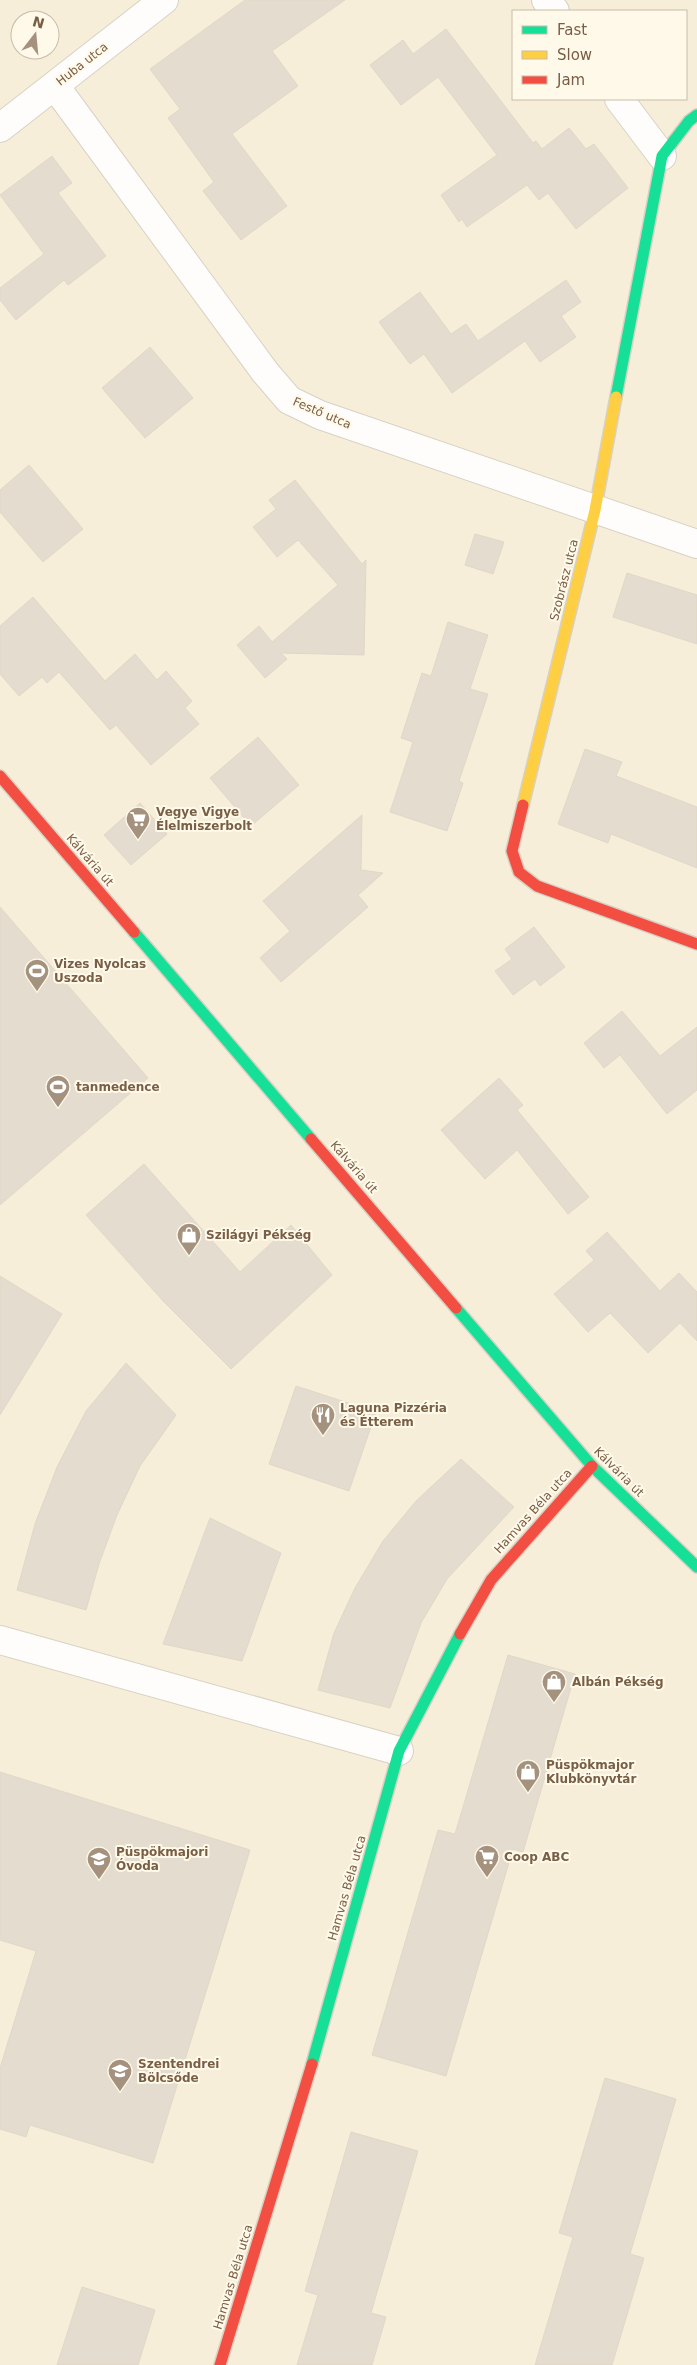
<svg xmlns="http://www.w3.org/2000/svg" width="697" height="2365" font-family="'DejaVu Sans',sans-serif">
  <rect width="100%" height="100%" fill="#f7f4e7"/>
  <path fill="#f7eed9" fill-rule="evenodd" d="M0,0H697V2365H0ZM513,11H686V99H513ZM20,20H50V50H20Z"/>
  <path fill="#e4dcce" stroke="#e1d7c9" d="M245,0H345L272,51L298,86L232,134L287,206L241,240L203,191L214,182L168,118L180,109L150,69Z
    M446,29L533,143L536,141L542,149L569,128L586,149L594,144L628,188L576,229L548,193L539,200L527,185L467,227L462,219L459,222L441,195L497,155L438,77L401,105L370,65L403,40L413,54Z
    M52,156L72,183L58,193L106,256L68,285L64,280L16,320L0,300V288L44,254L0,195Z
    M566,280L581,302L561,316L576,337L540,362L525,341L452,393L424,354L410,364L379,322L420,292L451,334L466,324L478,341Z
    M150,347L193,398L145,438L102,388Z
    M29,465L83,529L43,562L0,512V490Z
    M295,480L362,564L366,560L364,655L281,653L287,659L265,678L237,645L259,626L272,642L338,585L298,540L277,557L253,527L276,509L269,500Z
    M475,534L504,542L493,574L465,565Z
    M627,573L697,595V644L613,617Z
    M33,597L105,681L135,654L157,680L166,671L192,701L185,708L199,724L151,765L116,725L110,730L59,672L47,683L42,677L19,696L0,674V626Z
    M448,622L488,635L470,689L488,694L459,781L463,783L447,831L390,812L413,742L401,738L422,673L431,676Z
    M258,737L299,785L251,826L210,778Z
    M585,749L622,762L616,776L697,807V868L611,834L608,843L558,824Z
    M140,803L167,834L131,865L104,835Z
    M362,815L361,870L383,873L358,895L368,907L281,982L260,958L290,931L263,901Z
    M0,907L148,1078L0,1205Z
    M534,927L565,967L540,986L535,979L513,995L495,971L512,959L505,949Z
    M622,1011L660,1056L697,1027V1090L667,1114L620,1055L604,1068L584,1043Z
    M499,1078L523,1105L517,1110L589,1197L568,1214L517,1150L485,1179L441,1130Z
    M144,1164L240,1272L291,1225L332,1275L231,1369L164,1302L86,1215Z
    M607,1232L660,1291L679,1273L697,1292V1341L680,1323L648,1353L610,1313L588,1332L554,1294L594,1260L586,1251Z
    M0,1276L62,1314L0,1415Z
    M126,1363L176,1415L140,1466L117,1515L99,1564L86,1610L17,1590L35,1524L57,1467L86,1411Z
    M296,1386L376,1412L349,1491L269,1464Z
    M461,1459L514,1507L447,1579L421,1623L390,1708L318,1690L334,1633L355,1588L383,1541L416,1501Z
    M210,1518L281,1553L242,1661L163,1644Z
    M508,1655L575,1674L523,1852L513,1849L446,2076L372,2055L438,1830L455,1834Z
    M0,1772L250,1850L153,2163L30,2125L26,2137L0,2129V2068L36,1951L0,1940Z
    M605,2078L676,2099L630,2254L644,2258L612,2365H535L573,2237L559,2233Z
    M351,2132L418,2151L371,2313L386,2317L372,2365H297L318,2295L305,2291Z
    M82,2287L155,2310L138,2365H57Z"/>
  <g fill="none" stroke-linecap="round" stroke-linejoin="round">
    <defs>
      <path id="street" d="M546,0L555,11
        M55,86L265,372L289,400L320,415L697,544
        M619,99L662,156
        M0,128L164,0
        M0,1640L399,1751"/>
      <path id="fast" d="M616,397L662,156L689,121L697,115
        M134,932L311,1139
        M456,1308L592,1466L697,1567
        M312,2064L399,1751L460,1634"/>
      <path id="slow" d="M523,805L595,510L616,397"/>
      <path id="jam" d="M0,776L134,932
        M523,805L512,851L519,872L537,886L697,944
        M311,1139L456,1308
        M460,1634L491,1580L592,1466
        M220,2365L312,2064"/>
    </defs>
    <use href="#street" stroke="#d9d1c5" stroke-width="30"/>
    <use href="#fast" stroke="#d8d0c3" stroke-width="14"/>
    <use href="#slow" stroke="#d8d0c3" stroke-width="14"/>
    <use href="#jam" stroke="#d8d0c3" stroke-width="14"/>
    <use href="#street" stroke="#fefdfb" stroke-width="28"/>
    <use href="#fast" stroke="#16e098" stroke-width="11"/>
    <use href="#slow" stroke="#ffcf43" stroke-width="11"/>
    <use href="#jam" stroke="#f24e42" stroke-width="11"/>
  </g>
  <defs>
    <symbol id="supermarket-pin" viewBox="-11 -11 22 30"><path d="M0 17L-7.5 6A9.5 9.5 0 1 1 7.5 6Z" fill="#a4927e" stroke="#fff9e9"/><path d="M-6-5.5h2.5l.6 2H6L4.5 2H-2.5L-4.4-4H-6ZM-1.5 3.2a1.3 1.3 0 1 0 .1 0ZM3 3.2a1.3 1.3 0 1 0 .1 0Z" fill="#fff"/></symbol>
    <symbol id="stadium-pin" viewBox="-11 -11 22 30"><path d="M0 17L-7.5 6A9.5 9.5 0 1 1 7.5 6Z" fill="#a4927e" stroke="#fff9e9"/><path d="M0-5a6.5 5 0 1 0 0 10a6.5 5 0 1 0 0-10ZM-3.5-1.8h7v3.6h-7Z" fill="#fff"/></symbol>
    <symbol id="shop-pin" viewBox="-11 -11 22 30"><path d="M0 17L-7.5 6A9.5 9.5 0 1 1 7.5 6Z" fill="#a4927e" stroke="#fff9e9"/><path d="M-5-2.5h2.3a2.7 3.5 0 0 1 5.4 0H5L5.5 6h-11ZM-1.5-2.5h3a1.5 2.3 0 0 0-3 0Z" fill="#fff"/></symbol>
    <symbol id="restaurant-pin" viewBox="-11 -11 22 30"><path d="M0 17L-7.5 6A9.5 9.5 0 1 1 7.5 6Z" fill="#a4927e" stroke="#fff9e9"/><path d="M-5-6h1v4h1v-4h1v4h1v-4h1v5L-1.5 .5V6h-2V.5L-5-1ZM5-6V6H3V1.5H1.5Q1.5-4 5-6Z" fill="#fff"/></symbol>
    <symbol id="school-pin" viewBox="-11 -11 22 30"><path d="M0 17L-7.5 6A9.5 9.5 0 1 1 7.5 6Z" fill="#a4927e" stroke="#fff9e9"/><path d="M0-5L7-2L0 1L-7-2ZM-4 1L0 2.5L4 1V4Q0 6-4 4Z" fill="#fff"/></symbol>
  </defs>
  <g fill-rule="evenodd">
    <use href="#supermarket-pin" x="124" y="805" width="28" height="38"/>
    <use href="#stadium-pin" x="23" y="957" width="28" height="38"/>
    <use href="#stadium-pin" x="44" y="1073" width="28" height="38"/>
    <use href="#shop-pin" x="175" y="1221" width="28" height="38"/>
    <use href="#restaurant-pin" x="309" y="1401" width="28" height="38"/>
    <use href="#shop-pin" x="540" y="1668" width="28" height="38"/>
    <use href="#shop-pin" x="514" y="1758" width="28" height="38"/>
    <use href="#supermarket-pin" x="473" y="1843" width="28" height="38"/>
    <use href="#school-pin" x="85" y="1845" width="28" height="38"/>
    <use href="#school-pin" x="106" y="2057" width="28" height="38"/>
  </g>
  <g text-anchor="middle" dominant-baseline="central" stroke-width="4" stroke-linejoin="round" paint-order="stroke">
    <g font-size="12" fill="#785e45" stroke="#fff9e9">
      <text transform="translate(82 64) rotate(-38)">Huba utca</text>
      <text transform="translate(322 413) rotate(23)">Festő utca</text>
      <text transform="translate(564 580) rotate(-76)">Szobrász utca</text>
      <text transform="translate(90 860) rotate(49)">Kálvária út</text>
      <text transform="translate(354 1167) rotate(49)">Kálvária út</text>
      <text transform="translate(619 1472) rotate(45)">Kálvária út</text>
      <text transform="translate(533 1511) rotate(-48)">Hamvas Béla utca</text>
      <text transform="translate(347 1888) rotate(-74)">Hamvas Béla utca</text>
      <text transform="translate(233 2277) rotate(-73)">Hamvas Béla utca</text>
    </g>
    <g font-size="12" font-weight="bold" fill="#785e45" stroke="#fff9e9" text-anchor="start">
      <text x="156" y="812">Vegye Vigye<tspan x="156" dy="14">Élelmiszerbolt</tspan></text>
      <text x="54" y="964">Vizes Nyolcas<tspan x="54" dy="14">Uszoda</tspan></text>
      <text x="76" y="1087">tanmedence</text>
      <text x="206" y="1235">Szilágyi Pékség</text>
      <text x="340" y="1408">Laguna Pizzéria<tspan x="340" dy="14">és Étterem</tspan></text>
      <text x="572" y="1682">Albán Pékség</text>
      <text x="546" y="1765">Püspökmajor<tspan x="546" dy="14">Klubkönyvtár</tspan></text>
      <text x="116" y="1852">Püspökmajori<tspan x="116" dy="14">Óvoda</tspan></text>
      <text x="504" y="1857">Coop ABC</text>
      <text x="138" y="2064">Szentendrei<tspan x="138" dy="14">Bölcsőde</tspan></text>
    </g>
  </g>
  <rect x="512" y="10" width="175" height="90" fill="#fff9e9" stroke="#c9bba7"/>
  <rect x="522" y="26" width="25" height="8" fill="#16e098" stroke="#c9bba7"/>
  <text x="557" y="35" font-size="15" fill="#785e45">Fast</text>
  <rect x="522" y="51" width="25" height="8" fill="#ffcf43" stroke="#c9bba7"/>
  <text x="557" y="60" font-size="15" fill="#785e45">Slow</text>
  <rect x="522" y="76" width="25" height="8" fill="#f24e42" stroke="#c9bba7"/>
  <text x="557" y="85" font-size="15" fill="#785e45">Jam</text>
  <g transform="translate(35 35) rotate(16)"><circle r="24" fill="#fff9e9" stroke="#c9bba7"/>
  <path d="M0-4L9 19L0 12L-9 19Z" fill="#a4927e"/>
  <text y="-8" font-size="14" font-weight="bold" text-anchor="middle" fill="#785e45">N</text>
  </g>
</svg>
